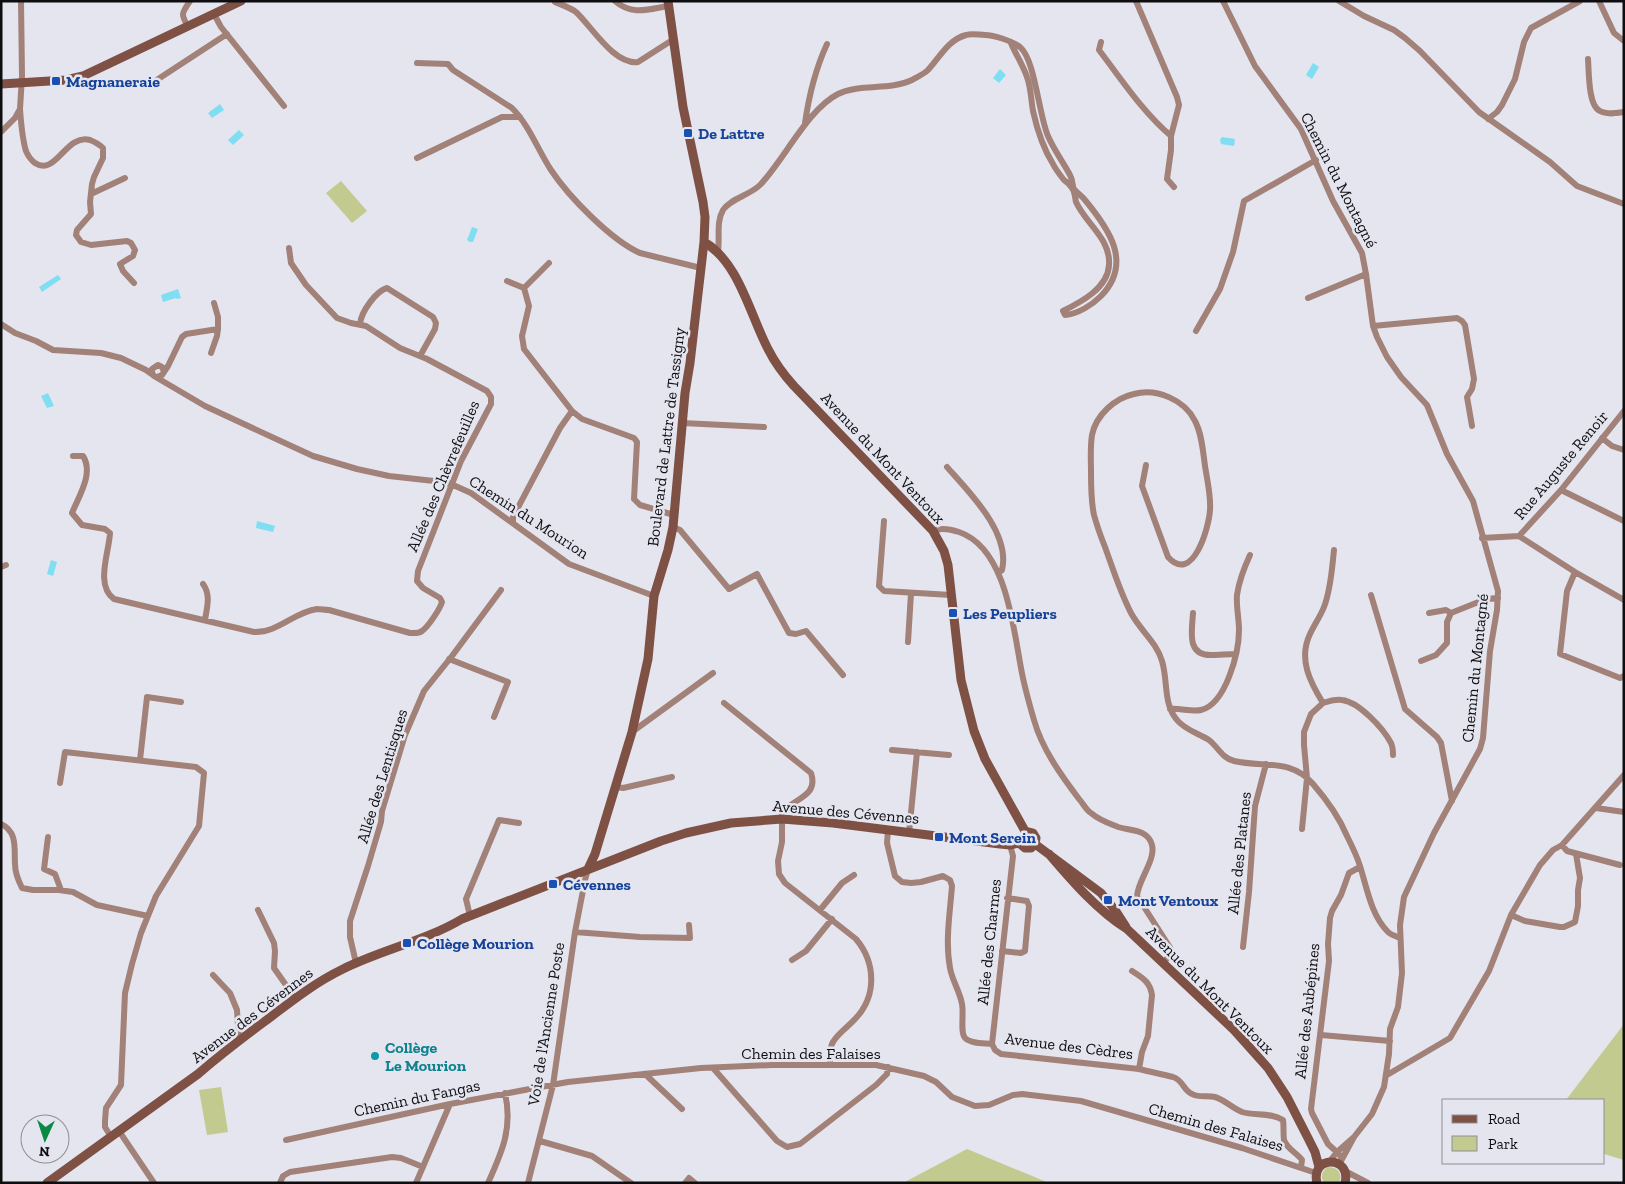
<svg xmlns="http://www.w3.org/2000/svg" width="1625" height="1184" font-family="'Zilla Slab',serif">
  <rect width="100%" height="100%" fill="#e4e5ef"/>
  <path fill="#c3ca8f" d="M341,181L367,211L352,223L326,193Z
    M1624,1024V1160L1604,1154V1100H1566Z
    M221,1087L228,1132L207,1135L199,1090Z
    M967,1149L1049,1183H903Z
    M1328,1167C1338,1167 1343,1174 1339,1183H1324C1320,1176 1322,1171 1328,1167Z"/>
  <path fill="#7fdef2" d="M1313,63L1319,67L1312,79L1306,75Z
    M1000,69L1006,75L999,83L993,78Z
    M220,104L224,110L212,118L208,113Z
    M239,130L244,135L233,145L228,140Z
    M1222,137L1235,139L1234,146L1221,144L1220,140Z
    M472,227L478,229L473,242H470L467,240Z
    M58,275L61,279L42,292L39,287Z
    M178,289L181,298L177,299L176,298L163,302L161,295Z
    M48,393L54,406L47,408L41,396Z
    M257,521L275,526L273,532L256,528Z
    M51,560L57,562L53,576L47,574Z"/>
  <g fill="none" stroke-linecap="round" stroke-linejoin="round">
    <path stroke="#a28178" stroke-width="6" d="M615,1C632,16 649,9 668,6
      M1136,1L1177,97L1179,105L1171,136V150L1167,179L1174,187
      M1223,1L1255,66L1301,129L1333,201L1362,253L1366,274L1373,326L1377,337L1387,357L1401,377L1427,405L1447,454L1473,501L1498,591L1497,610L1490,651L1483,738L1480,749L1434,833L1404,897L1400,925L1402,973L1398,1007L1390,1029L1389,1054L1384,1087L1372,1114L1354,1137
      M1339,1L1364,16L1394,30L1405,38L1420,51L1479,112L1550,162L1577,186L1624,204
      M1599,1L1614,33L1624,41
      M555,2C562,5 571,8 576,12C592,27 614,65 638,62L674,39
      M214,14L221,27L284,106
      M188,27C181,14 181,14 190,1
      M1101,42L1099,50C1122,80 1142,111 1171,136
      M1588,59C1589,71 1588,106 1600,111C1607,115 1617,113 1624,112
      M417,63L448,64L453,70L512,108C529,125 538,150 551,170C569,197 611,240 640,253L701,268
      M149,85L227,34
      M20,109C21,122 22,138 26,151C28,156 31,160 35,163C56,177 66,133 90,140C95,142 99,144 103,148V158L94,177L92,184L90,202L91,214L77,230L76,235L81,242L91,245L127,241L131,243L135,250L133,256L120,264L123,271L134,283
      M1488,119L1497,112L1502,105L1515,79L1524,42L1531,28L1580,1
      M805,123C809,95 815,70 827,44
      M1,132L15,118L20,109L22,76L21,1
      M417,158L502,117H520
      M91,194L125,178
      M718,251C720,238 716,222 723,210C730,199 750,195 760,185C784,160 808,109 838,94C861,83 889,91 912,80C917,77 924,74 928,70C940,57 948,40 966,35C972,33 979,35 985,35C994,35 1012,41 1020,47C1035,59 1039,116 1048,136C1054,150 1063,162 1070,175C1073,180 1072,186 1074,189C1077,193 1082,196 1085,200C1109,229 1133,263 1101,296C1092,305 1078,314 1065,315L1063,311C1081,302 1108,288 1109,265C1111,239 1086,224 1076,202C1075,198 1075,192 1072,188C1070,185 1067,182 1064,180C1060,175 1056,170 1053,164C1043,148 1037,129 1033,111C1031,100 1031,88 1027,77C1023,65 1016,55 1011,43
      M549,263L524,288L529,306L522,336L524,349L572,411L582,419L634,438L637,442L634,499L640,505L674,515
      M507,281L524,288
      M1308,298L1366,274
      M214,303L218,317V329
      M1,324L15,333L36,341L53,350L101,353L121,358L146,370L153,375
      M360,324C361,312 376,291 387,288L433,317L436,323L435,329L420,356
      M1373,326L1457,318L1462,321L1465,325L1474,379L1472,389L1467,397L1472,426
      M1196,331L1220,289L1233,252L1244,201L1316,160
      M164,372L168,366L182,337L186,334L218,329L217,336L211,353
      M157,377L162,375L164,372L162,367L158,365L152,369V373L154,376L205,406L313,456L357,469L389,476L434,481L451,484L471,493L569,564L654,596
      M682,423L764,427
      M1602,438L1612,446L1624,450
      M73,456H83C94,473 79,496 72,513L82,525L105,529L110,533C109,553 95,585 114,599L254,632C278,633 294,612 317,609C321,609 325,610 329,610L410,633C414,633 418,634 422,631C428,627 440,609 442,602L440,598L423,588L417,581L418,571L461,461L491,404V397L487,391L427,359L400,348L366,326L351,323L337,318L306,285L291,263L289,248
      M1146,465L1142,486L1168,557C1193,585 1209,527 1210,510C1211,498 1208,484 1206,472C1203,456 1203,436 1195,421C1185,400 1157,388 1134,394C1115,398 1096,415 1092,435C1090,447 1091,460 1091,473C1091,487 1091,501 1094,515C1097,526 1101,537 1105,547C1113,569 1120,592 1131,613C1140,630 1157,643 1162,661C1168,680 1163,704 1177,720C1185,730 1198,733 1209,740C1218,747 1222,758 1234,761C1264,768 1291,758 1313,784C1327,800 1339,817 1347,836C1352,846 1357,856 1360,866C1367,888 1371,915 1388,932C1391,935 1396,936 1400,938
      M947,467C969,492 1011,533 1002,570L998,573
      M1561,490L1624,521
      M884,521L879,586L884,591L951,595
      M513,523V517L560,428L572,411
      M673,527L680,530L729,589L757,574L789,633L796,634L806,631L843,675
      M933,531C941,527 950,529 959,532C1006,548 1013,626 1021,668C1024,685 1029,703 1034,720C1042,749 1061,775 1079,799C1083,803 1086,810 1091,813C1099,820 1108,823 1118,827C1131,831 1148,829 1152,845C1156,860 1138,880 1137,896L1171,949V954L1163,963
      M1519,536L1561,490L1624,411
      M1482,538L1519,536L1575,572L1624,600
      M1,567L6,565
      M1575,572L1567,591L1560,654L1620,678L1624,676
      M203,584C211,595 207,607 205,620
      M1371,595L1405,709L1437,737L1441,743L1452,801
      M1193,613C1192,631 1186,656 1212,655C1220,655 1227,654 1236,654
      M1429,613L1446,610L1451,613
      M908,642L911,593
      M449,659L508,682L494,717
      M1421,661L1436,655L1447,643V622L1451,613L1486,599L1498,598
      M724,703L811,773C819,797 793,798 782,813V842L778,861L779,874L785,883L856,939C876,963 877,996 855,1019C848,1027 838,1033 833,1042C829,1048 830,1057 830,1064
      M1323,703C1329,701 1335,699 1342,700C1359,702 1383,728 1391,743C1393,747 1393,751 1393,755
      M1170,709C1180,708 1192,712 1201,710C1226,704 1239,652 1239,630C1239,618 1236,607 1237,595C1239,581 1244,568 1250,555
      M632,732L713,673
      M892,750L949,755
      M140,760L147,697L181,702
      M60,783L65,752L196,767L204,773L199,826L156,896L141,933L132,964L125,993L121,1085L106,1108L105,1121V1127L111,1137
      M616,787L623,788L672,777
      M1596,808L1624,812
      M1,824C18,832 14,849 15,864C15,873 18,880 22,888L33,890H59L73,892L97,905L148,916
      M1302,829L1307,778L1304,745V732L1311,714L1323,703C1310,682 1298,659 1310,634C1314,625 1320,617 1324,607C1331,589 1332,568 1334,550
      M888,830L887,843L895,876L902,882L911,883L921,882L943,876L950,880L952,886C950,913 945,941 950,968C952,980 960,992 962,1004C964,1013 960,1033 965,1038C971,1044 984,1043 992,1044
      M909,833L917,752
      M48,837L44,869L55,874L61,890
      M1562,845L1567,851L1620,865
      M258,910L274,943L275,951L274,968L295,998
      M820,910L842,883L854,875
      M1511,915L1525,921L1560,927H1564L1575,922L1578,906V890L1580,878L1576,854
      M470,916L466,899L499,820L519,823
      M575,932L640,937L690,938L689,925
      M1243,947L1249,892L1255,806L1266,764
      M1002,951L1021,953L1025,951L1029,906L1027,901L1007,898
      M792,960L806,951L832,919
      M356,963L350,937V921L368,866L381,822L382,811L405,735L424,691L452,656L501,590
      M1132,971C1143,978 1150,982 1152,995L1148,1036L1142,1052L1139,1069
      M213,975L230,993L237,1010L239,1041
      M1321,1035L1390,1041
      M992,1044L995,1050L1001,1054L1139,1069C1150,1072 1162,1074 1173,1077C1183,1080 1183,1090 1192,1094C1199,1098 1208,1095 1215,1097C1225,1100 1232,1108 1242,1112C1255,1116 1270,1112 1283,1120C1284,1126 1283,1133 1284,1140C1287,1149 1297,1153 1302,1160L1301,1167
      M992,1044L1013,856L1010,845
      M713,1068L777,1141L787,1147L800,1144L876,1085L887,1074L888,1067
      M645,1074L682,1109
      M1387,1075L1450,1038L1489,971L1511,915L1540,865L1553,850L1562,845L1624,775
      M119,1131L154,1183
      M286,1140L450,1104L535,1088L568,1082L701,1068L772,1065H876L924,1076L936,1082L952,1097L975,1106L989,1105L1013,1095L1022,1094L1081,1101L1242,1148L1316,1173
      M540,1141L592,1156L631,1183
      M1342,1159L1339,1154L1328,1144L1312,1113L1311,1109L1329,961L1328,944L1330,918L1332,911L1341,895L1349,873L1360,867
      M1329,1162L1337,1152L1354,1137L1341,1161
      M1345,1171L1368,1183
      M280,1183L283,1176L290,1172L392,1157L401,1158L423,1167
      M416,1183L450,1104
      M488,1183C502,1152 513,1128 505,1093
      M528,1183L553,1085L575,932L585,880L588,869
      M685,1183L689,1178L695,1183"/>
    <path stroke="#7e5144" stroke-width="9" d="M1,84L66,80L83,76L241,1
      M704,242C739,262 750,315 768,349C775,363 784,375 794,386L933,531L944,551L948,565L961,680L974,731L985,759L1025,831
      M1025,831L1033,833L1036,838L1035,844
      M1019,843L1025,848H1031L1035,844
      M1035,844L1101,893L1115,910L1126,927
      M1049,854C1072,881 1097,910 1127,929L1234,1030L1268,1068L1287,1097L1308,1138L1315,1152L1319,1167
      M588,869L595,854L632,732L648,659L654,596L668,550L673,527L685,393L690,363L704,242L705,217L703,202L683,107L668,1
      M47,1183L198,1074C219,1056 241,1039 264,1022C289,1003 314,983 343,969C381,950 425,941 462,919L661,841L686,833L731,823L782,819L833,823L1000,844L1010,845L1019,843
      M1317,1183C1310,1155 1352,1155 1345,1183"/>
  </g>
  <g fill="#1a4fb4" stroke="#e4e5ef" stroke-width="2">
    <rect x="51" y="76" width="10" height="10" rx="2.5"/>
    <rect x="683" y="128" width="10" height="10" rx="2.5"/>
    <rect x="948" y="608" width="10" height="10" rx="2.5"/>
    <rect x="934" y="832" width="10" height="10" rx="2.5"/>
    <rect x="548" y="879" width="10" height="10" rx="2.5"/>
    <rect x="1103" y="895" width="10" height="10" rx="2.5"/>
    <rect x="402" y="938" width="10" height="10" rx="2.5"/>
  </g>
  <circle fill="#0f9aa8" stroke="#e4e5ef" stroke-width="2" cx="375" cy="1056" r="5"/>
  <g text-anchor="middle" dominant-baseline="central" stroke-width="5" stroke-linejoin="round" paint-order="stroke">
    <g font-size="16" font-weight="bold" fill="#164399" stroke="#e4e5ef" text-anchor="start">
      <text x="66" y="81">Magnaneraie</text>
      <text x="698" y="133">De Lattre</text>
      <text x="963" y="613">Les Peupliers</text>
      <text x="949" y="837">Mont Serein</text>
      <text x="563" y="884">Cévennes</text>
      <text x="1118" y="900">Mont Ventoux</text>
      <text x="417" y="943">Collège Mourion</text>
    </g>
    <g font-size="16" fill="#0e0e11" stroke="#e4e5ef">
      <text transform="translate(1339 180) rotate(63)">Chemin du Montagné</text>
      <text transform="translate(666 437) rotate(-83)">Boulevard de Lattre de Tassigny</text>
      <text transform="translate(883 458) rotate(47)">Avenue du Mont Ventoux</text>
      <text transform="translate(1561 465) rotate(-50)">Rue Auguste Renoir</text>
      <text transform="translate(443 476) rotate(-67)">Allée des Chèvrefeuilles</text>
      <text transform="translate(529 517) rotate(33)">Chemin du Mourion</text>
      <text transform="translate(1475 668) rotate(-84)">Chemin du Montagné</text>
      <text transform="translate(382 776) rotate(-73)">Allée des Lentisques</text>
      <text transform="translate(846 812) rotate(5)">Avenue des Cévennes</text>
      <text transform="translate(1239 853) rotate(-84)">Allée des Platanes</text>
      <text transform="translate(989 942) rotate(-84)">Allée des Charmes</text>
      <text transform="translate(1210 990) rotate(45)">Avenue du Mont Ventoux</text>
      <text transform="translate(1307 1011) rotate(-84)">Allée des Aubépines</text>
      <text transform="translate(252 1015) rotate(-37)">Avenue des Cévennes</text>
      <text transform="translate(546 1024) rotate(-81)">Voie de l'Ancienne Poste</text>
      <text transform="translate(1069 1046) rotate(7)">Avenue des Cèdres</text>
      <text x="811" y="1053">Chemin des Falaises</text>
      <text transform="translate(417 1098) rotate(-12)">Chemin du Fangas</text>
      <text transform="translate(1216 1127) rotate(16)">Chemin des Falaises</text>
    </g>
    <g font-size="16" font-weight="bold" fill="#0d838f" stroke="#e4e5ef" text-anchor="start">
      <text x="385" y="1047">Collège<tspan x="385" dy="18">Le Mourion</tspan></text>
    </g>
  </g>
  <rect width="1625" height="1184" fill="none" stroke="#0e0e11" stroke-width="5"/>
  <rect x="1442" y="1099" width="162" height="65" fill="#e4e5ef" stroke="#8e8f96"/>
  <rect x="1452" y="1115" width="25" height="8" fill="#7e5144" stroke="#8e8f96"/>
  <text x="1488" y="1124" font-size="15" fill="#0e0e11">Road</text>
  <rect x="1452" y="1136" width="25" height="15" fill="#c3ca8f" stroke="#8e8f96"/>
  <text x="1488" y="1149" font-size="15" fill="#0e0e11">Park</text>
  <g transform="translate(45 1139) rotate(183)"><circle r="24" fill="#e4e5ef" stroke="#8e8f96"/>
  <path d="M0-4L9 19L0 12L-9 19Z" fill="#098944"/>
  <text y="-8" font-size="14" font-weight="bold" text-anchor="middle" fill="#0e0e11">N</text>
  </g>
</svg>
